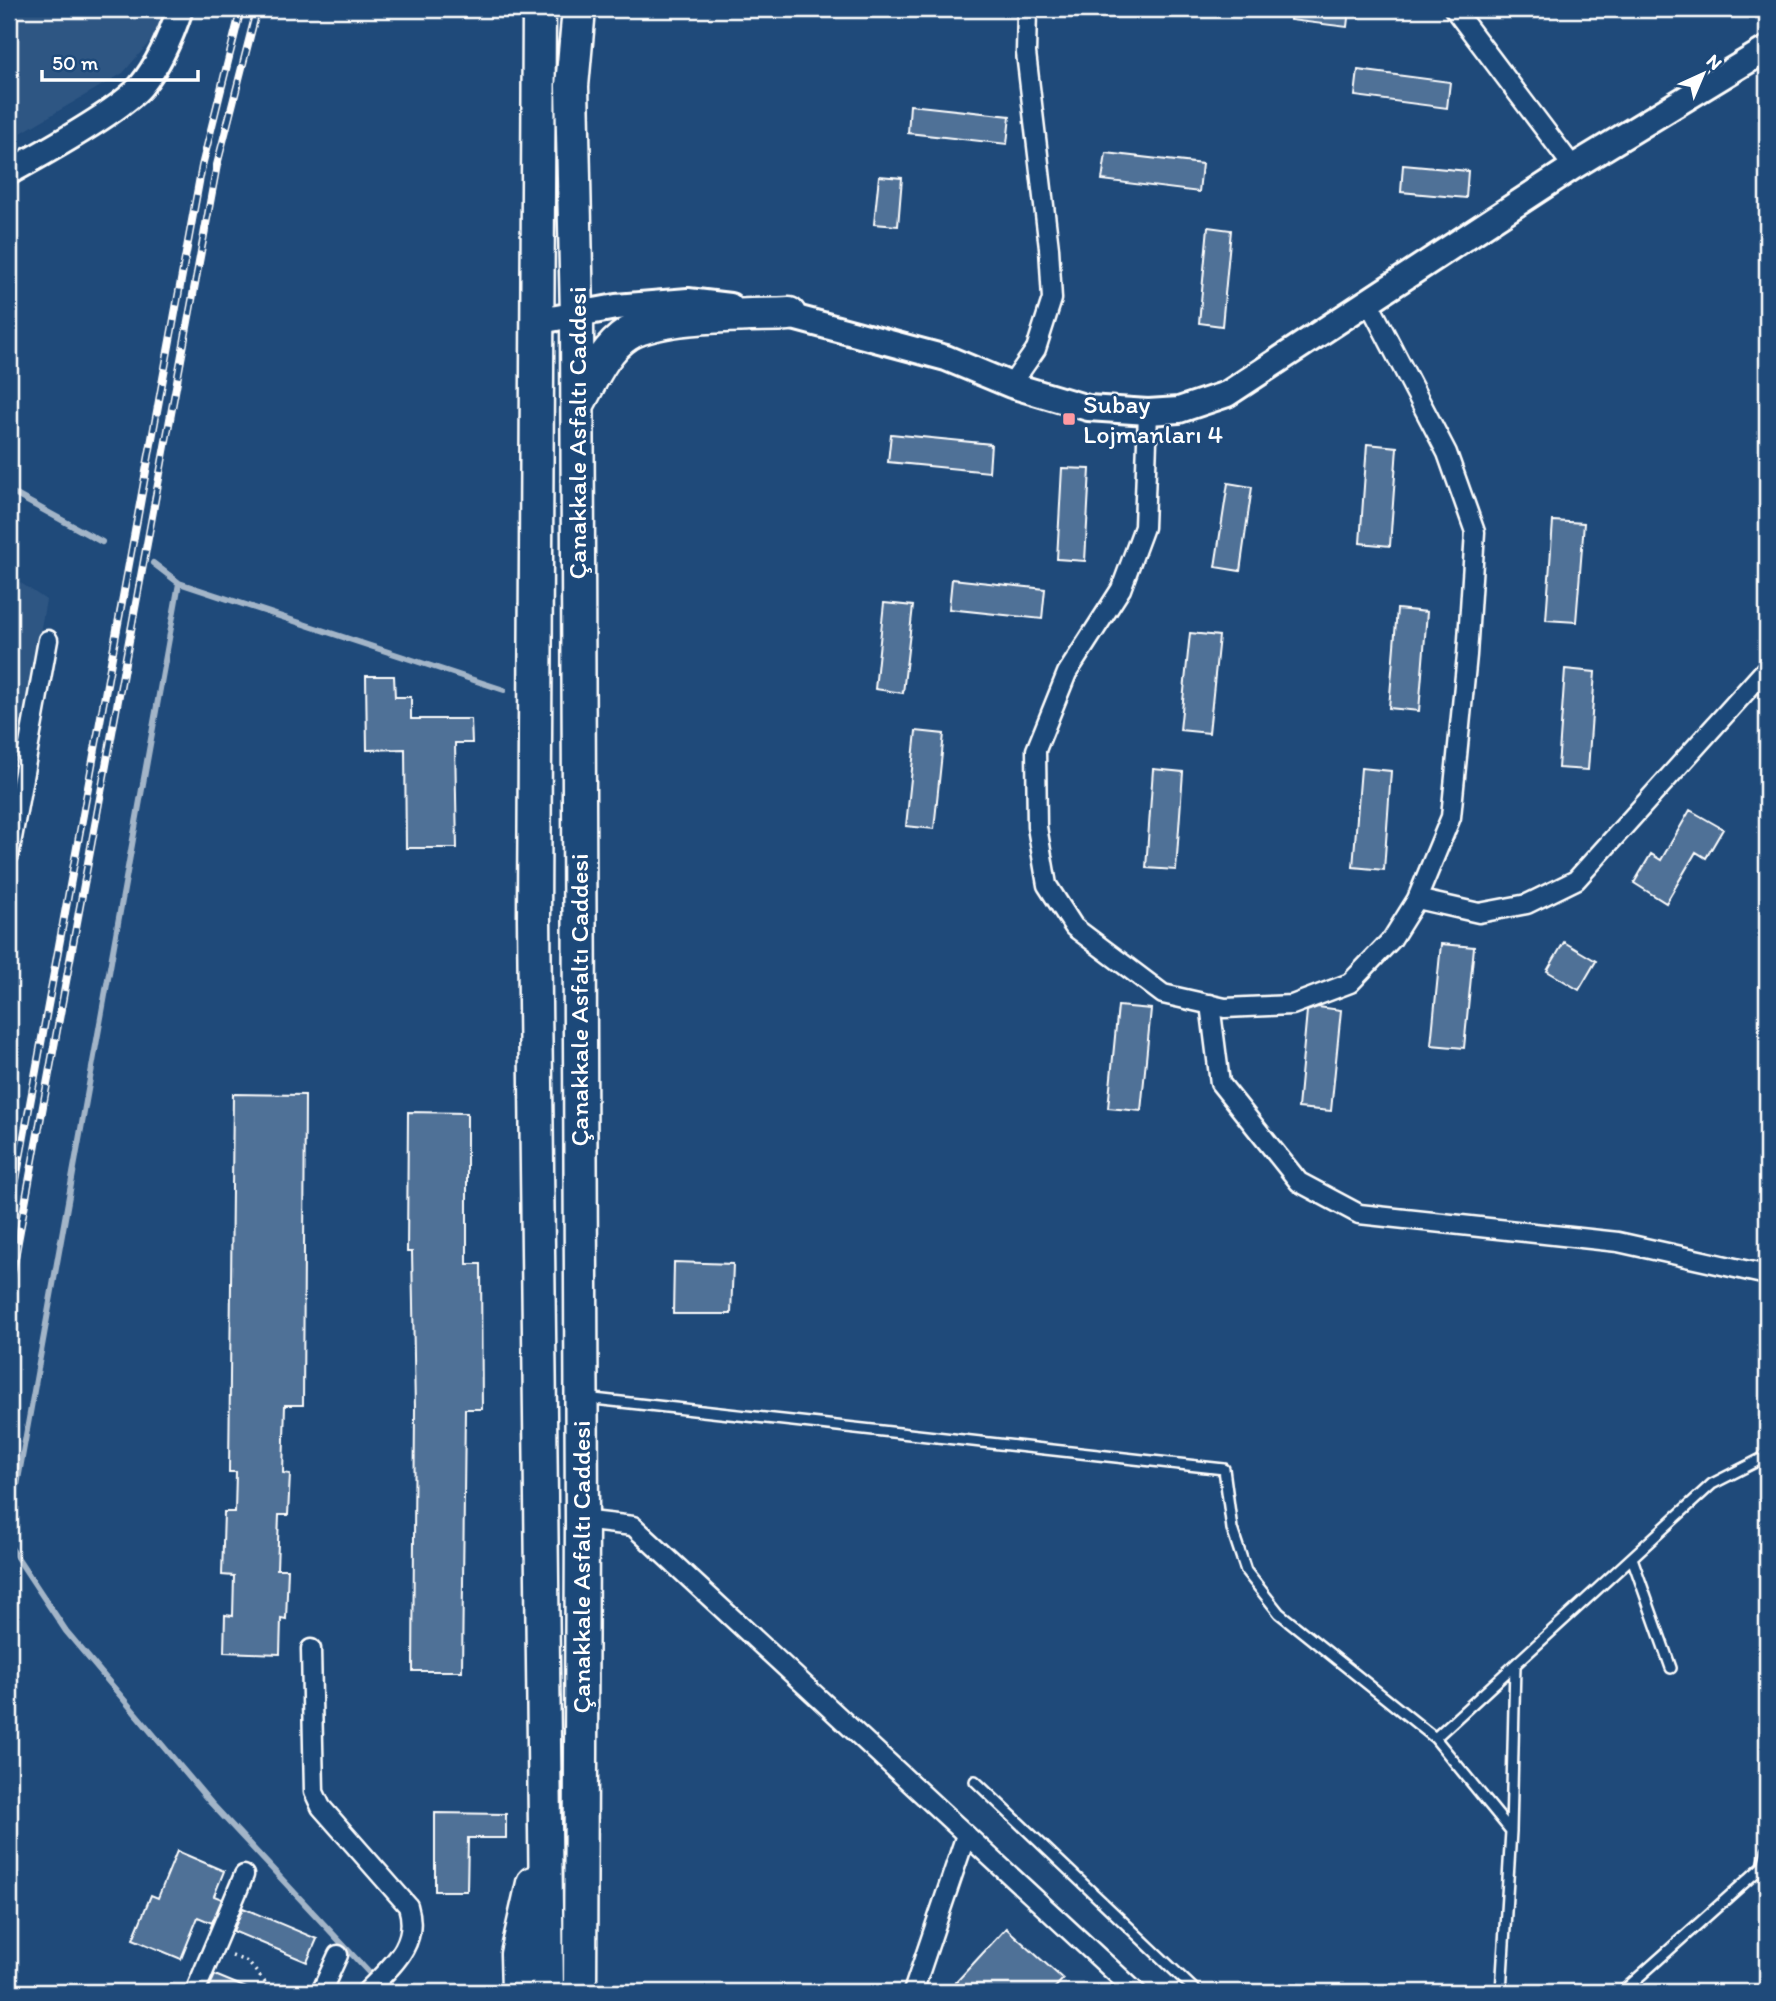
<svg xmlns="http://www.w3.org/2000/svg" width="1776" height="2001" font-family="Itim,sans-serif">
  <rect width="100%" height="100%" fill="#1f4a7a"/>
  <filter id="ink" filterUnits="userSpaceOnUse"><feTurbulence type="fractalNoise" baseFrequency=".0143" numOctaves="2"/><feDisplacementMap in="SourceGraphic" scale="14" xChannelSelector="R" yChannelSelector="G"/><feConvolveMatrix kernelMatrix="1 2 1 2 8 2 1 2 1" color-interpolation-filters="sRGB"/></filter>
  <g filter="url(#ink)">
    <path fill="#2e5683" d="M9,9H165L159,31L123,73L9,140Z
      M9,575L46,600L9,802Z"/>
    <g fill="none" stroke-linecap="round" stroke-linejoin="round">
      <path stroke="#a3b5c8" stroke-width="6" d="M9,491L102,542
        M179,583L504,690
        M9,1530L179,583L153,563
        M9,1545L66,1631L211,1803L387,1992"/>
    </g>
    <path fill="#507197" stroke="#fff" stroke-width="2" d="M1291,9H1349L1347,27L1290,20Z
      M1358,70L1450,82L1447,108L1355,96Z
      M910,105L1010,116L1007,144L908,133Z
      M1106,153L1202,164L1199,192L1102,180Z
      M1403,165L1468,171L1466,198L1401,192Z
      M879,176L902,178L898,226L874,224Z
      M1208,227L1231,230L1222,326L1199,323Z
      M891,434L991,444L989,472L888,462Z
      M1367,444L1397,447L1390,546L1360,543Z
      M1062,468L1090,469L1085,561L1057,559Z
      M1228,483L1252,487L1240,571L1215,567Z
      M1553,521L1584,523L1576,622L1546,620Z
      M952,579L1045,589L1042,619L949,609Z
      M884,603L913,606L903,693L875,689Z
      M1397,609L1427,612L1419,711L1389,708Z
      M1190,633L1219,636L1209,733L1180,730Z
      M1565,669L1595,672L1588,770L1558,768Z
      M366,676H394L395,697H411V719H471L472,743H455L457,848H406L405,749L367,750Z
      M916,731L944,734L934,829L906,826Z
      M1361,768L1391,771L1384,870L1353,867Z
      M1153,769L1183,772L1176,870L1146,868Z
      M1690,810L1723,829L1706,858L1696,852L1666,903L1634,883L1651,854L1661,860Z
      M1564,942L1596,961L1579,990L1547,971Z
      M1441,944L1474,947L1464,1048L1431,1045Z
      M1118,1006L1151,1009L1141,1111L1108,1108Z
      M1318,1007L1341,1010L1331,1111L1298,1108L1307,1011Z
      M233,1094L305,1095L303,1405H285L283,1473L290,1474L288,1515H279L277,1569H288L286,1619L281,1618L280,1654L224,1652L225,1615L233,1616L234,1576L222,1575L224,1512H235L236,1472H229Z
      M408,1112L467,1113V1264H481L482,1409H465L462,1671H413L415,1409L412,1252H407Z
      M674,1262L733,1264L731,1314H673Z
      M435,1813L506,1814V1838H468L467,1891H435Z
      M177,1851L224,1871L214,1896L222,1899L212,1923L198,1917L181,1959L133,1939L151,1895L158,1898Z
      M243,1908L317,1939L307,1962L233,1931Z
      M1006,1928L1063,1979L1051,1992H947Z
      M215,1975L256,1992H207Z"/>
    <g fill="none" stroke-linecap="round" stroke-linejoin="round">
      <defs>
        <path id="lane" d="M585,1398L1224,1469L1232,1529L1246,1571L1279,1613L1435,1738L1511,1831L1501,1992
          M1632,1558L1671,1668
          M1435,1738L1712,1484L1767,1456
          M975,1781L1197,1992
          M1511,1831L1515,1665
          M1622,1992L1763,1866L1767,1851"/>
        <path id="street" d="M1454,9L1573,167
          M1011,385L1036,349L1052,299L1049,248L1026,53L1027,9
          M1148,412L1144,527L1121,589L1067,673L1036,750L1037,827L1047,885L1074,927L1163,994L1225,1008L1292,1005L1350,983L1392,939L1417,899L1451,817L1467,655L1475,532L1447,453L1369,303
          M9,855L48,640
          M1417,899L1479,913L1527,904L1576,880L1767,668
          M1210,1004L1220,1083L1299,1182L1359,1214L1618,1242L1767,1275
          M582,1520L633,1526L1136,1992
          M311,1649L314,1792L321,1807L408,1906C420,1945 391,1966 366,1992
          M195,1992L244,1875
          M321,1992L338,1955
          M913,1992L966,1835"/>
        <path id="secondary" d="M9,172C40,155 121,110 141,86C160,63 171,36 180,9
          M774,312L946,358L1011,385L1088,408L1148,412L1179,410L1227,394L1573,167L1767,49
          M535,322L616,307L688,301L730,306"/>
        <path id="highway" d="M539,9L534,919L547,1992
          M579,9L572,86L577,316L582,1520L580,1992
          M578,404C591,381 604,349 628,334C663,314 747,316 789,314
          M518,1992L517,1954L533,1883"/>
      </defs>
      <use href="#lane" stroke="#fff" stroke-width="14"/>
      <use href="#street" stroke="#fff" stroke-width="23"/>
      <use href="#secondary" stroke="#fff" stroke-width="30"/>
      <use href="#highway" stroke="#fff" stroke-width="37"/>
      <path stroke="#fff" stroke-width="3.5" stroke-dasharray="2 5" stroke-linecap="butt" d="M232,1956L248,1962L273,1992"/>
      <use href="#lane" stroke="#1f4a7a" stroke-width="9"/>
      <use href="#street" stroke="#1f4a7a" stroke-width="18"/>
      <use href="#secondary" stroke="#1f4a7a" stroke-width="24"/>
      <use href="#highway" stroke="#1f4a7a" stroke-width="32"/>
      <defs>
        <path id="rail" d="M9,1218L202,166L241,9
          M9,1290L217,165L257,9"/>
      </defs>
      <use href="#rail" stroke="#fff" stroke-width="8"/>
      <use href="#rail" stroke="#1f4a7a" stroke-width="5" stroke-dasharray="16" stroke-linecap="butt"/>
    </g>
  </g>
  <rect fill="#ff9aa2" stroke="#1f4a7a" stroke-width="2.5" x="1062" y="412" width="14" height="14" rx="3.5"/>
  <g text-anchor="middle" dominant-baseline="central" stroke-width="5" stroke-linejoin="round" paint-order="stroke">
    <g font-size="26" fill="#fff" stroke="#1f4a7a" text-anchor="start">
      <text x="1083" y="404">Subay<tspan x="1083" dy="30">Lojmanları 4</tspan></text>
    </g>
    <g font-size="26" fill="#fff" stroke="#1f4a7a">
      <text transform="translate(577 433) rotate(-90)">Çanakkale Asfaltı Caddesi</text>
      <text transform="translate(579 1000) rotate(-90)">Çanakkale Asfaltı Caddesi</text>
      <text transform="translate(581 1567) rotate(-90)">Çanakkale Asfaltı Caddesi</text>
    </g>
  </g>
  <rect width="1776" height="2001" fill="none" stroke="#1f4a7a" stroke-width="35"/>
  <rect x="18" y="18" width="1741" height="1966" fill="none" stroke="#fff" stroke-width="2.5" filter="url(#ink)"/>
  <g transform="translate(1703 74) rotate(44)" stroke="#1f4a7a" stroke-width="5" paint-order="stroke">
  <path d="M0-5L12 26L0 18L-12 26Z" fill="#ffffff"/>
  <text y="-10" font-size="19" font-weight="bold" text-anchor="middle" fill="#ffffff">N</text>
  </g>
  <path d="M42 70v10h156v-10" fill="none" stroke="#ffffff" stroke-width="3.5"/>
  <text x="52" y="70" font-size="21" fill="#ffffff" stroke="#1f4a7a" stroke-width="5" paint-order="stroke">50 m</text>
</svg>
